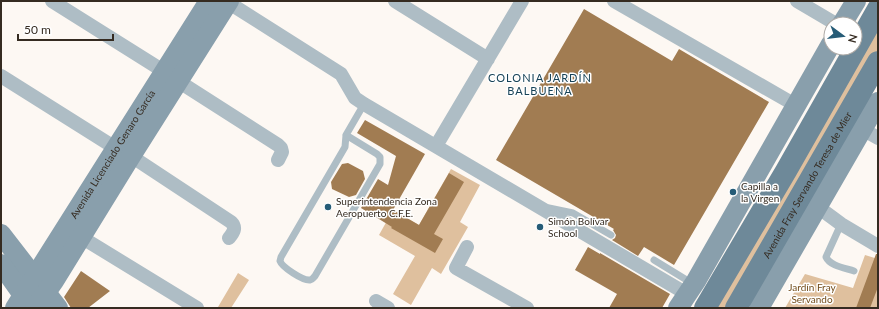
<svg xmlns="http://www.w3.org/2000/svg" width="879" height="309" font-family="Lato,sans-serif">
  <rect width="100%" height="100%" fill="#fdf8f3"/>
  <path fill="#dfc09e" d="M878,28V55L730,308H716Z
    M451,169L480,185L460,222L468,227L441,274L432,268L411,305L393,294L415,256L379,235L393,210L419,225Z
    M865,255L878,259V308H785L805,274L853,288Z
    M238,273L249,280L231,308L218,307Z"/>
  <path fill="#a17c52" d="M584,9L672,61L679,49L769,102L674,265L644,247L638,256L612,240L615,238L616,235L613,230L614,229L496,160Z
    M365,120L425,154L393,210L419,225L449,173L464,182L434,234L443,239L435,253L391,228L392,227L361,208L378,179L388,185L396,156L357,133Z
    M348,163L363,171L365,179L356,195L349,197L332,189L331,182L342,164Z
    M588,247L600,254V253L670,294L662,308H609L617,294L575,270Z
    M876,254H878V287L870,308H856Z
    M81,271L110,291L88,308H71L64,297Z"/>
  <g fill="none" stroke-linecap="round" stroke-linejoin="round">
    <path stroke="#aebdc5" stroke-width="7" d="M346,135L377,154L380,157V164L315,276C313,278 313,279 310,280C303,281 282,267 280,261L281,257L345,147L346,135L364,104
      M549,208L573,213L611,235
      M841,224L826,257C830,266 845,268 854,271
      M654,260L685,279L690,281H694"/>
    <path stroke="#aebdc5" stroke-width="14" d="M52,1L165,72
      M226,1L341,74L355,98L364,104L687,294
      M395,1L488,59
      M614,1L797,106
      M797,1L836,24
      M1,76L117,149
      M178,81L278,145L281,148L282,152L278,160
      M862,129L878,138
      M436,146L522,1
      M131,156L231,222C237,228 233,233 229,238
      M818,207L841,224L878,246
      M81,237L197,308
      M467,247L456,268L527,308
      M376,301L388,308"/>
    <g stroke="#899fac" stroke-width="20">
      <path d="M842,24L856,1"/>
      <path d="M1,234L58,308"/>
      <path d="M1,264L30,305"/>
      <path id="s1" d="M15,308L209,1"/>
      <path d="M35,308L54,281L131,156L229,1"/>
      <path d="M678,308L696,281L831,44"/>
      <path d="M759,308L878,102"/>
    </g>
    <g stroke="#6e8999" stroke-width="22">
      <path d="M705,308L786,171L878,9"/>
      <path id="s2" d="M736,308L878,62"/>
    </g>
  </g>
  <g fill="#265c77" stroke="#fff" stroke-width="1.5">
    <circle cx="733" cy="192" r="4"/>
    <circle cx="328" cy="207" r="4"/>
    <circle cx="540" cy="227" r="4"/>
  </g>
  <g text-anchor="middle" dominant-baseline="central" stroke-width="3" stroke-linejoin="round" paint-order="stroke">
    <g font-size="10" fill="#352b21" stroke="#fff">
      <text stroke="none"><textPath href="#s1" startOffset="182">Avenida Licenciado Genaro García</textPath></text>
      <text stroke="none"><textPath href="#s2" startOffset="142">Avenida Fray Servando Teresa de Mier</textPath></text>
    </g>
    <g font-size="10" fill="#352b21" stroke="#fff" text-anchor="start">
      <text x="741" y="186">Capilla a<tspan x="741" dy="12">la Virgen</tspan></text>
      <text x="336" y="201">Superintendencia Zona<tspan x="336" dy="12">Aeropuerto C.F.E.</tspan></text>
      <text x="548" y="221">Simón Bolívar<tspan x="548" dy="12">School</tspan></text>
    </g>
    <g font-size="10" fill="#734d1b" stroke="#fff">
      <text x="812" y="287">Jardín Fray<tspan x="812" dy="12">Servando</tspan></text>
    </g>
    <g font-size="11" letter-spacing="1" fill="#164257" stroke="#fff">
      <text x="540" y="77">COLONIA JARDÍN<tspan x="540" dy="13">BALBUENA</tspan></text>
    </g>
  </g>
  <rect width="879" height="309" fill="none" stroke="#352b21" stroke-width="4"/>
  <g transform="translate(843 36) rotate(105)"><circle r="19" fill="#ffffff" stroke="#aeaaa6"/>
  <path d="M0-3L7 15L0 10L-7 15Z" fill="#265c77"/>
  <text y="-6" font-size="11" font-weight="bold" text-anchor="middle" fill="#352b21">N</text>
  </g>
  <path d="M18 34v6h95v-6" fill="none" stroke="#352b21" stroke-width="2"/>
  <text x="24" y="34" font-size="12" fill="#352b21" stroke="#ffffff" stroke-width="3" paint-order="stroke">50 m</text>
</svg>
